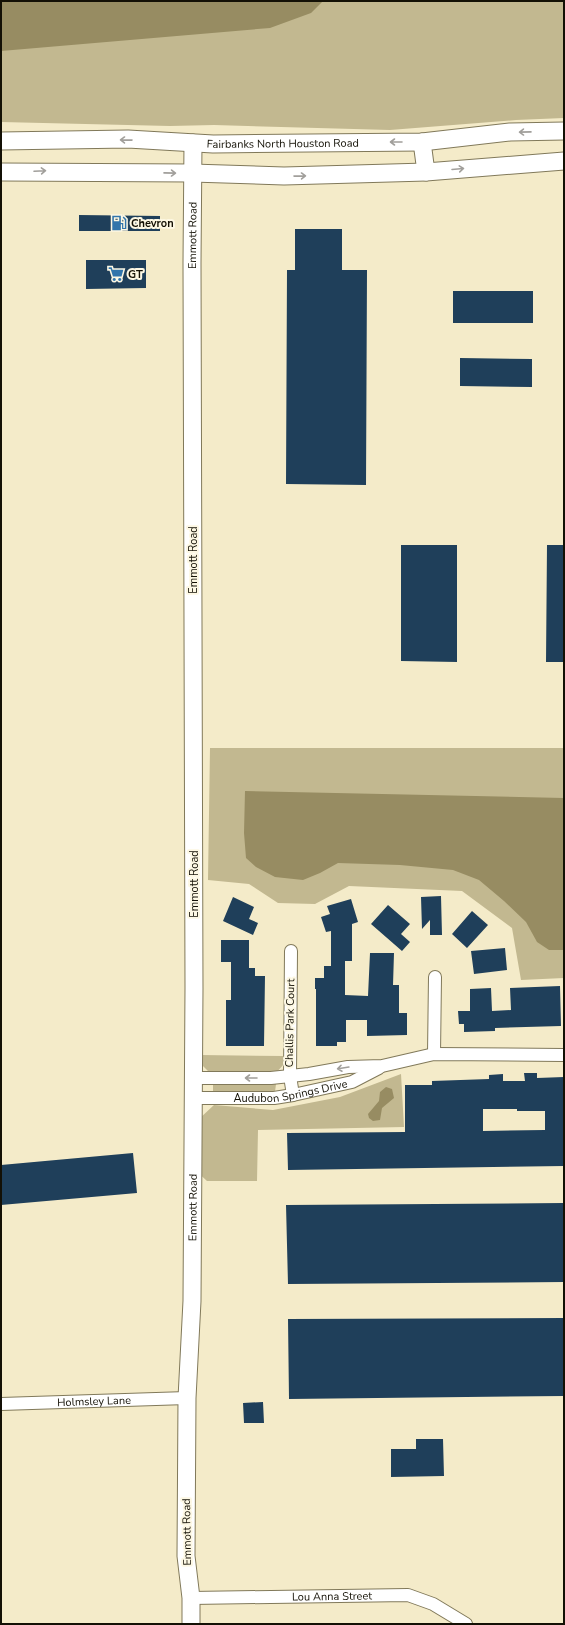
<svg xmlns="http://www.w3.org/2000/svg" width="565" height="1625" font-family="'Nunito Sans',sans-serif">
  <rect width="100%" height="100%" fill="#f4ebc9"/>
  <path fill="#c2b890" d="M1,1H564V118L516,120L390,130L214,125L170,126L1,122Z
    M210,748H564V978L521,980L512,928L462,891L349,886L315,904L278,903L249,884L208,880Z
    M200,1055L283,1056L284,1064L275,1074L210,1073L197,1060Z
    M401,1074L404,1127L258,1130L257,1181H207L193,1168L199,1119L214,1105L273,1110L340,1097Z
    M276,1084L275,1092H213V1085Z"/>
  <path fill="#978c62" d="M1,1H323L311,13L270,28L1,51Z
    M245,791L564,798V950H549L537,942L526,922L504,901L479,880L453,870L400,865L338,863L320,873L303,880L275,877L256,867L246,858L244,833Z
    M386,1087L392,1089L394,1098L382,1108L380,1120L373,1121L369,1118L368,1114L379,1101L380,1092Z"/>
  <path fill="#1f3f5a" fill-rule="evenodd" d="M79,215L160,216V231H79Z
    M295,229H342V270H367L366,485L286,484L287,270H295Z
    M86,260H146V288L86,289Z
    M453,291H533V323H453Z
    M460,358L532,359V387L460,386Z
    M401,545H457V662L401,661Z
    M547,545H564V662H546Z
    M441,896L442,935H430V920L422,929L421,897Z
    M233,897L254,907L249,919L258,923L253,935L223,921Z
    M351,899L358,922L352,924V961H345V995L368,996L370,953H394L393,985H399V1013H407V1035L367,1036V1020H346V1042H337V1046H316V989H315V978H324V966H331V931L326,932L321,917L330,914L327,906Z
    M388,905L410,924L401,934L410,942L402,951L371,924Z
    M472,911L488,925L467,948L452,934Z
    M221,940H249V968H255V976H265L264,1046H226V1000H231V962H221Z
    M505,948L507,970L474,974L471,951Z
    M560,986L561,1026L495,1028V1031L464,1032V1024H459L458,1011H470V989L491,988L492,1011L511,1010L510,988Z
    M524,1073H537V1078L564,1077V1166L288,1170L287,1133L405,1132V1085H432V1081L489,1079V1075L503,1074V1081H525ZM483,1109H517V1111H545V1130L483,1131Z
    M133,1153L137,1193L1,1205V1165Z
    M564,1203V1282L288,1284L286,1205Z
    M564,1318V1396L289,1399L288,1319Z
    M263,1402L264,1423H244L243,1403Z
    M416,1439H443L444,1476L391,1477V1449H416Z"/>
  <g fill="none" stroke-linecap="round" stroke-linejoin="round">
    <defs>
      <g id="street">
        <path d="M291,951L290,1076L293,1095"/>
        <path d="M434,1054L435,977"/>
        <path d="M193,1078H271L309,1074L348,1067L382,1066L434,1054L564,1055"/>
        <path id="s1" d="M193,1098H274L293,1095L352,1082L379,1068"/>
        <path id="s2" d="M1,1404L187,1398"/>
        <path id="s3" d="M191,1598L408,1595L433,1604L466,1624"/>
      </g>
      <g id="secondary">
        <path id="s4" d="M1,141L128,139L213,144L422,142L510,132L564,131"/>
        <path d="M422,142L426,172"/>
        <path d="M1,172L192,173L284,176L426,172L564,161"/>
        <path id="s5" d="M191,1624V1598L186,1556L187,1398L192,1301L194,988L192,263L193,143"/>
      </g>
    </defs>
    <use href="#street" stroke="#81795a" stroke-width="14"/>
    <use href="#secondary" stroke="#81795a" stroke-width="19"/>
    <use href="#street" stroke="#fff" stroke-width="12"/>
    <use href="#secondary" stroke="#fff" stroke-width="17"/>
  </g>
  <defs><path id="oneway-shaft" d="M-6 0H5M1.5-3L5.5 0L1.5 3" fill="none" stroke-width="1.6" stroke-linecap="round" stroke-linejoin="round"/></defs>
  <g stroke="#a19f9b">
    <use href="#oneway-shaft" transform="translate(525 132) rotate(179)"/>
    <use href="#oneway-shaft" transform="translate(126 140) rotate(-179)"/>
    <use href="#oneway-shaft" transform="translate(396 142) rotate(180)"/>
    <use href="#oneway-shaft" transform="translate(458 169) rotate(-5)"/>
    <use href="#oneway-shaft" transform="translate(40 171) rotate(-3)"/>
    <use href="#oneway-shaft" transform="translate(170 173) rotate(1)"/>
    <use href="#oneway-shaft" transform="translate(300 176) rotate(-1)"/>
    <use href="#oneway-shaft" transform="translate(343 1068) rotate(171)"/>
    <use href="#oneway-shaft" transform="translate(251 1078) rotate(180)"/>
  </g>
  <defs>
    <symbol id="fuel-bare" viewBox="-9 -9 18 18"><path d="M-5.5-6h7V0h2V4h1.3V-2.5L3-4.5l.8-.8L6-3V5H2.5V1h-1V6h-7ZM-4.2-4.7v3.2H.2V-4.7Z" fill="#3275ab" stroke="#fdf8e4" stroke-width="2.5" paint-order="stroke"/></symbol>
    <symbol id="supermarket-bare" viewBox="-9 -9 18 18"><path d="M-6-5.5h2.5l.6 2H6L4.5 2H-2.5L-4.4-4H-6ZM-1.5 3.2a1.3 1.3 0 1 0 .1 0ZM3 3.2a1.3 1.3 0 1 0 .1 0Z" fill="#3275ab" stroke="#fdf8e4" stroke-width="2.5" paint-order="stroke"/></symbol>
  </defs>
  <g fill-rule="evenodd">
    <use href="#fuel-bare" x="108" y="212" width="22" height="22"/>
    <use href="#supermarket-bare" x="105" y="263" width="22" height="22"/>
  </g>
  <g text-anchor="middle" dominant-baseline="central" stroke-width="4" stroke-linejoin="round" paint-order="stroke">
    <g font-size="11" fill="#131005" stroke="#fdf8e4">
      <text stroke="none"><textPath href="#s4" startOffset="282">Fairbanks North Houston Road</textPath></text>
      <text stroke="none"><textPath href="#s5" startOffset="1389">Emmott Road</textPath></text>
      <text transform="translate(193 560) rotate(-90)">Emmott Road</text>
      <text transform="translate(194 884) rotate(-90)">Emmott Road</text>
      <text transform="translate(290 1023) rotate(-89)">Challis Park Court</text>
      <text stroke="none"><textPath href="#s1" startOffset="98">Audubon Springs Drive</textPath></text>
      <text stroke="none"><textPath href="#s5" startOffset="417">Emmott Road</textPath></text>
      <text stroke="none"><textPath href="#s2" startOffset="93">Holmsley Lane</textPath></text>
      <text transform="translate(187 1532) rotate(-91)">Emmott Road</text>
      <text stroke="none"><textPath href="#s3" startOffset="141">Lou Anna Street</textPath></text>
    </g>
    <g font-size="11" font-weight="bold" fill="#131005" stroke="#fdf8e4" text-anchor="start">
      <text x="131" y="223">Chevron</text>
      <text x="128" y="274">GT</text>
    </g>
  </g>
  <rect width="565" height="1625" fill="none" stroke="#131005" stroke-width="4"/>
</svg>
